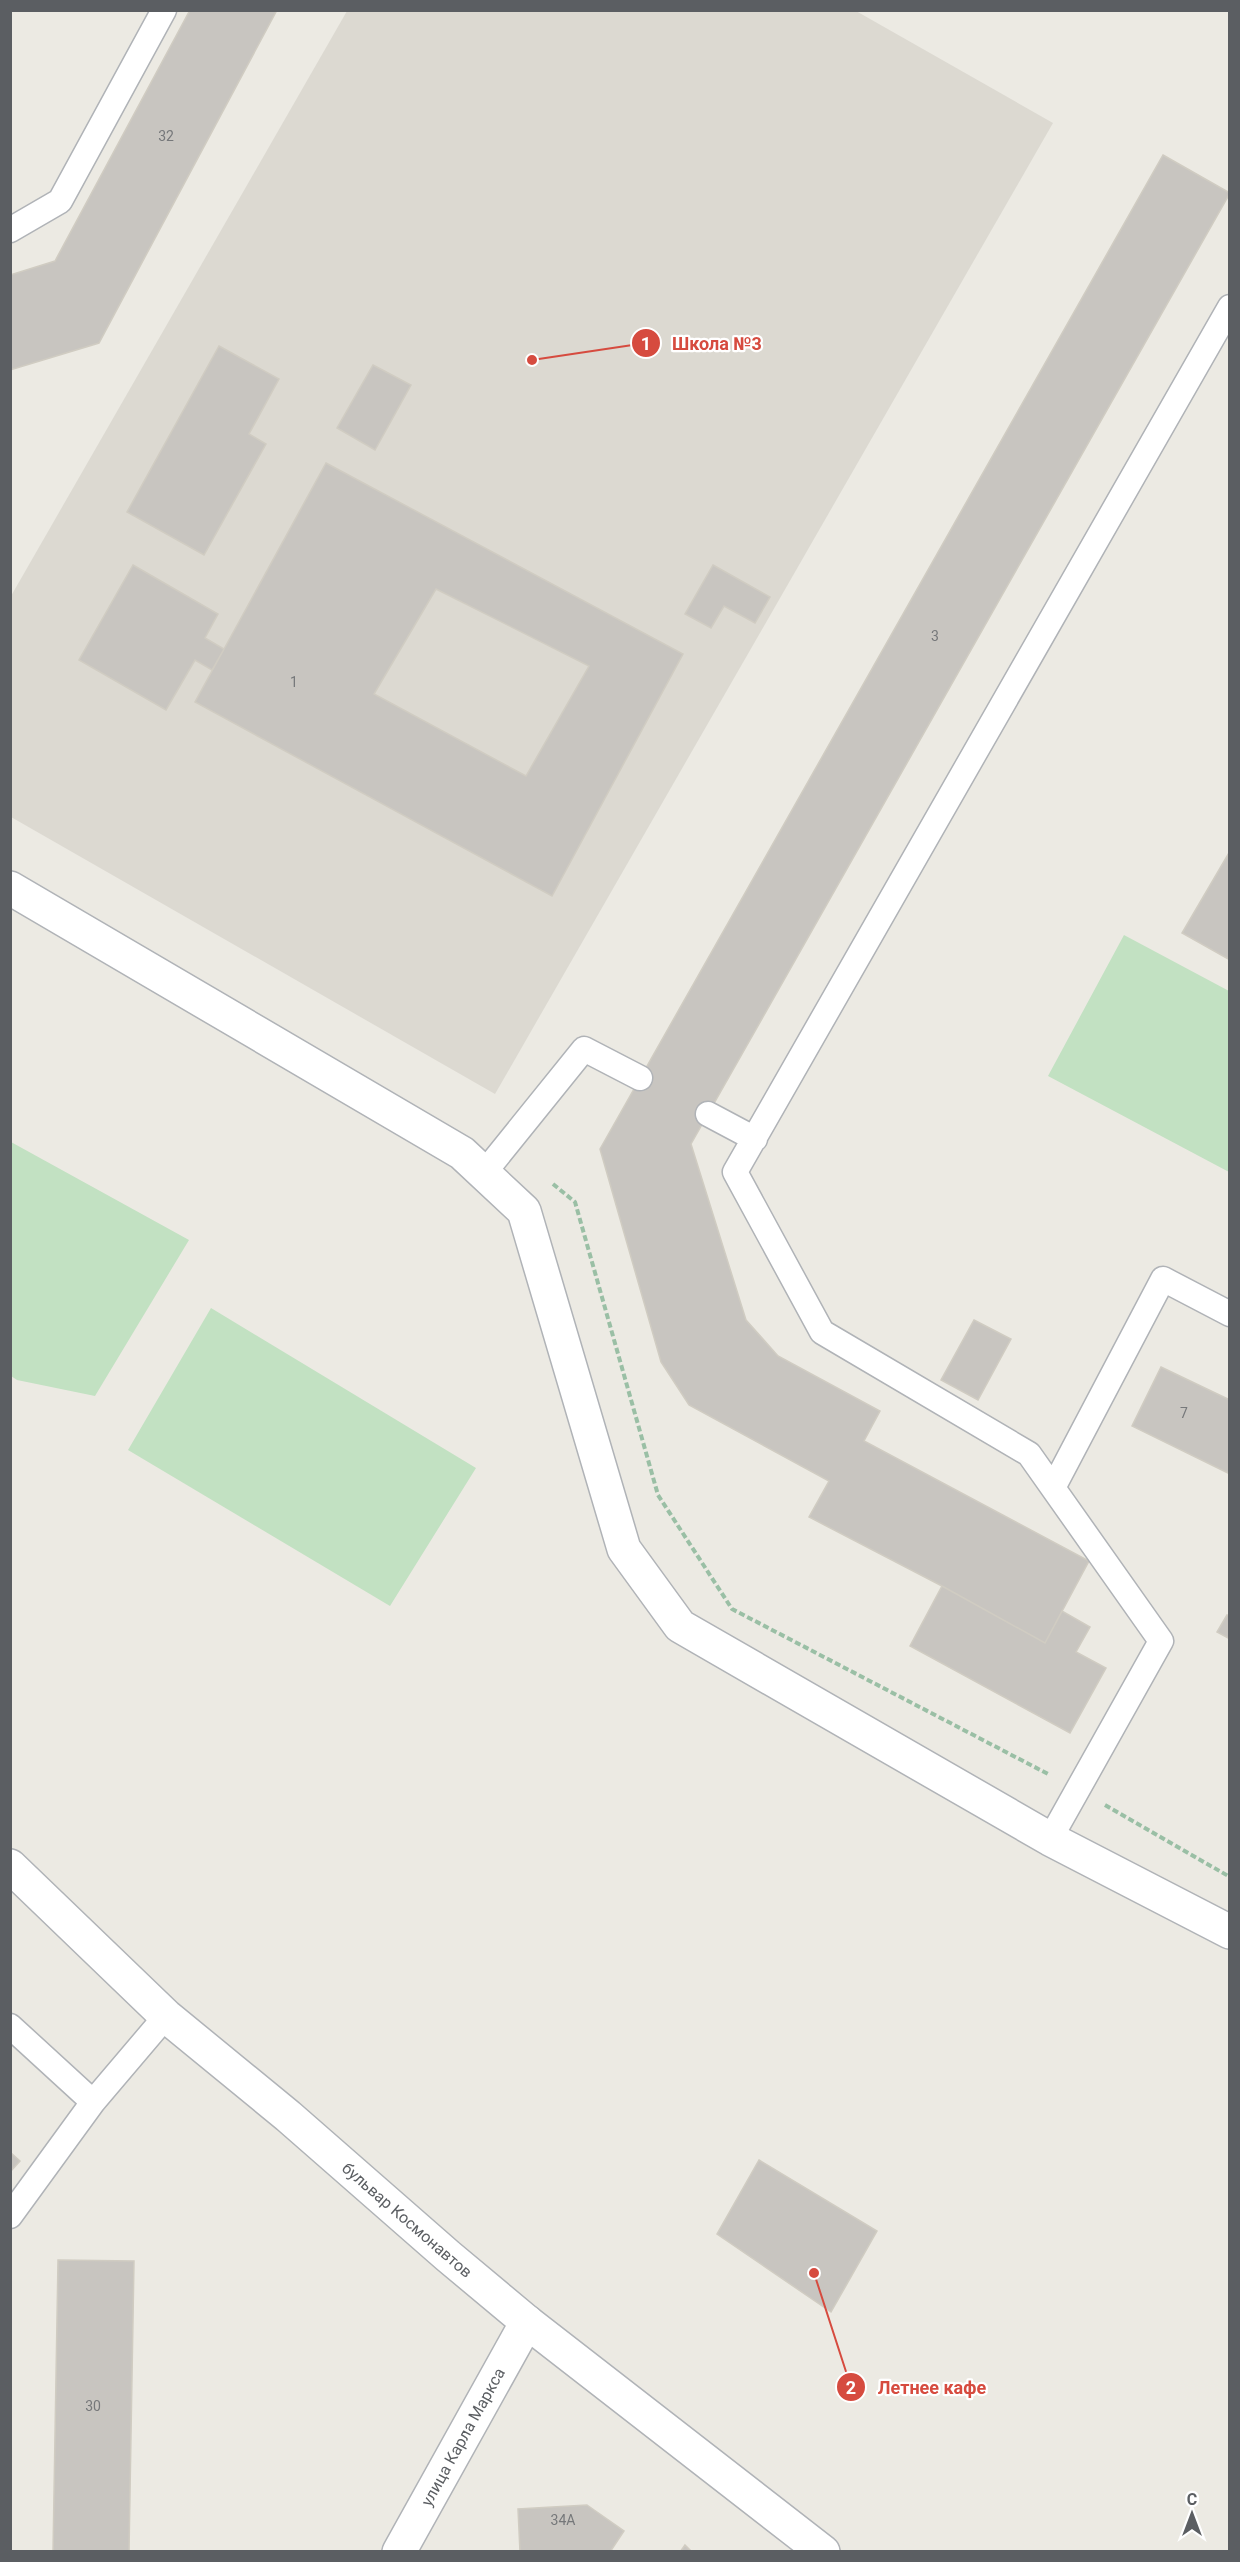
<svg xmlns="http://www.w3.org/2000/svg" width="1240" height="2562" font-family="Roboto,sans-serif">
  <rect width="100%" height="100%" fill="#eceae3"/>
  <path fill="#dcd9d1" d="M347,11H856L1053,123L495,1094L11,817V596Z"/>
  <path fill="#c2e1c2" d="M1124,935L1229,991V1172L1048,1076Z
    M11,1142L189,1240L95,1396L17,1380L11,1376Z
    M211,1308L476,1468L390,1606L128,1450Z"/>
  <path fill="#c8c5c0" stroke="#d0ccc2" stroke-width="1.5" fill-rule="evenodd" d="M190,10H277L99,343L10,370V275L55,261Z
    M1163,155L1230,193L691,1144L746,1320L778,1356L880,1411L864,1441L1089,1561L1045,1643L942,1586L809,1517L829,1481L689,1405L661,1362L600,1149Z
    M219,346L279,379L249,434L266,444L204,555L127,512Z
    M373,365L411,385L375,450L337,428Z
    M326,463L683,654L552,896L195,702ZM436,589L589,666L526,776L374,694Z
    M133,565L218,614L205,638L224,649L212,670L195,660L166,710L79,660Z
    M713,565L770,597L755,623L724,606L711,628L685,614Z
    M1230,851V960L1182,933Z
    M974,1320L1011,1339L978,1400L941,1380Z
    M1161,1367L1230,1400V1474L1132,1426Z
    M942,1586L1045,1643L1062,1611L1090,1627L1076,1652L1106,1668L1070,1733L910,1646Z
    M1227,1615L1230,1616V1639L1217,1632Z
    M10,2152L20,2161L10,2172Z
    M759,2160L877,2231L831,2312L717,2234Z
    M58,2260L134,2261L129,2552H53Z
    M587,2505L624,2531L610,2552H520L518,2509Z
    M685,2545L692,2552H680Z"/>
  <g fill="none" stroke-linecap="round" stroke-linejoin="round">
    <defs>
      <path id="service" d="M10,230L60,201L164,10
        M708,1114L755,1139
        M484,1173L584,1049L640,1078
        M1053,1488L1163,1279L1230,1314
        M1050,1839L1161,1641L1029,1454L822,1332L735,1172L1230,307
        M10,2026L93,2102
        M10,2216L93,2102L166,2016"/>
      <path id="minor" d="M10,888L462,1153L524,1211L624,1549L680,1626L1050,1839L1230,1932
        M399,2552L527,2322"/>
      <path id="tertiary" d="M10,1866L166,2016L288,2116L448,2256L527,2322L823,2552"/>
    </defs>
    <use href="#service" stroke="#b0b3b7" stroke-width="27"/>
    <use href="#minor" stroke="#b0b3b7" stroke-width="36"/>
    <use href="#tertiary" stroke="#b0b3b7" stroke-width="36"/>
    <path stroke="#9abfa5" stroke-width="4" stroke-dasharray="6 3" stroke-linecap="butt" d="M553,1184L575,1202L658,1495L732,1609L1048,1774
      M1105,1805L1230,1877"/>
    <use href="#service" stroke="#fff" stroke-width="24"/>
    <use href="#minor" stroke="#fff" stroke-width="33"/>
    <use href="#tertiary" stroke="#fff" stroke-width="33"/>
  </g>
  <g text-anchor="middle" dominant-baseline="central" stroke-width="4.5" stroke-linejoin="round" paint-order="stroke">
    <g font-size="14" fill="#76787a">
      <text x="166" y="136">32</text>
      <text x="935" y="636">3</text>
      <text x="294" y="682">1</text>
      <text x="1184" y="1413">7</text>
      <text x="93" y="2406">30</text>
      <text x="563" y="2520">34А</text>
    </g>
    <g font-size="16" fill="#5b5e62" stroke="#fff">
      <text transform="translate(407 2220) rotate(41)">бульвар Космонавтов</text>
      <text transform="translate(463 2437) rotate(-61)">улица Карла Маркса</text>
    </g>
  </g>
  <path fill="none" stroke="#d64b3f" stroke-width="2" d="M532 360L646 343M814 2273L851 2387"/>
  <g fill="#d64b3f" stroke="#fff" stroke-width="2">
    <circle cx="532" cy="360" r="6"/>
    <circle cx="814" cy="2273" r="6"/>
    <circle cx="646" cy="343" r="15"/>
    <circle cx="851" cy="2387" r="15"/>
  </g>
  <g font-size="18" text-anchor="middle" font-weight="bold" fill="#fff">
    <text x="646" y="350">1</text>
    <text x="851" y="2394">2</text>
  </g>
  <g font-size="18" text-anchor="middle" font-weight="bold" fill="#d64b3f" stroke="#fff" stroke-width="4.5" stroke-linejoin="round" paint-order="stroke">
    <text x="717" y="350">Школа №3</text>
    <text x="932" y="2394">Летнее кафе</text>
  </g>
  <rect width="1240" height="2562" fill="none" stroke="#5b5e62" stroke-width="24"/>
  <g transform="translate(1192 2514)" stroke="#ffffff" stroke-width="4.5" paint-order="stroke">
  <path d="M0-4.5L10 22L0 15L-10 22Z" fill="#5b5e62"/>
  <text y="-9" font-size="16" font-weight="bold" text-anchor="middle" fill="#5b5e62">С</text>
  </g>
</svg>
